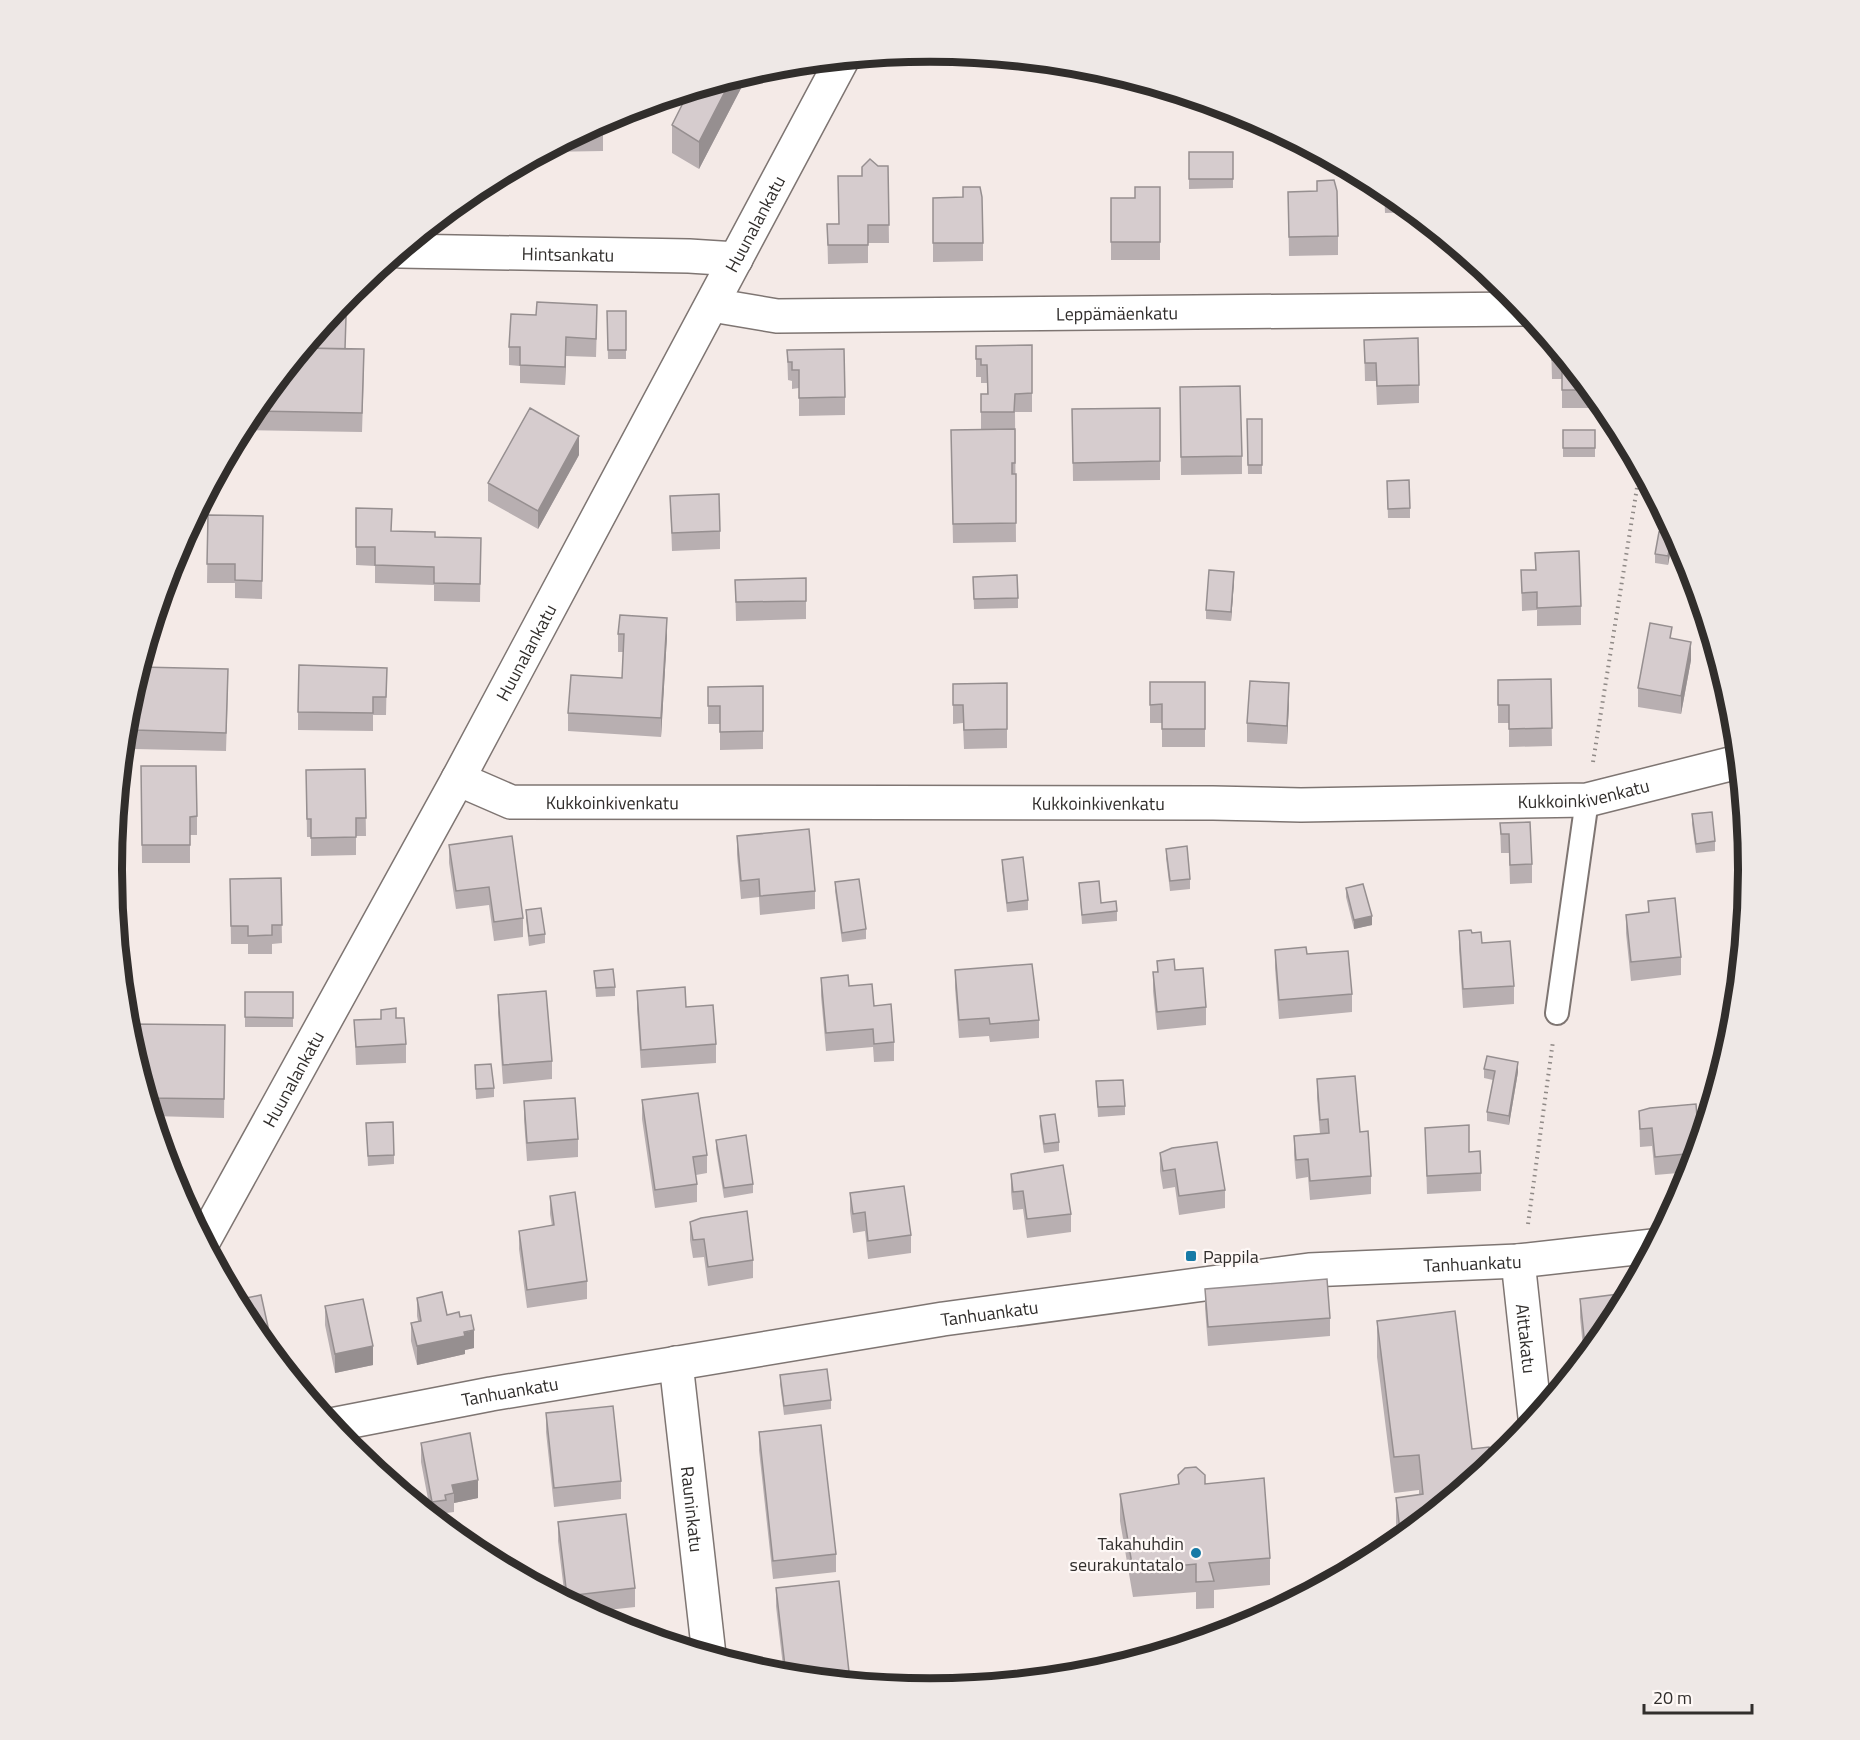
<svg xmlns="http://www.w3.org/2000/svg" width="1860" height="1740" font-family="'Titillium Web',sans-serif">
  <rect width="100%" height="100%" fill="#f4eae7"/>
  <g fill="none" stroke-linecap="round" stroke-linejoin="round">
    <defs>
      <path id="lane" d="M1557,1013L1587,800"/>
      <g id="street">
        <path id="s1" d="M400,251L689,256L736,259"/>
        <path id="s2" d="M712,305L777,316L1524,309"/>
        <path id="s3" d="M458,779L511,802L1213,803L1301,805L1587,800L1738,762"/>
        <path id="s4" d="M204,1240L458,779L842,60"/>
        <path id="s5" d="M1518,1261L1535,1417"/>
        <path id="s6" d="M676,1363L709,1655"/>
      </g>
      <g id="secondary">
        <path id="s7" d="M331,1425L491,1394L943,1319L1309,1270L1518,1261L1653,1246"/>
      </g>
    </defs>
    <use href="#lane" stroke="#7e7572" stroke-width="26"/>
    <use href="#street" stroke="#7e7572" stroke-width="36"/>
    <use href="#secondary" stroke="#7e7572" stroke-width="36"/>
    <path stroke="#8f8986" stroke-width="4" stroke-dasharray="1.5 4.5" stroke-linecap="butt" d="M1593,762L1640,469
      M1528,1224L1553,1041"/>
    <use href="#lane" stroke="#fff" stroke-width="22"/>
    <use href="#street" stroke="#fff" stroke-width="33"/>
    <use href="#secondary" stroke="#fff" stroke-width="33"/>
  </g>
  <path fill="#b8afb1" d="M749,73L699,169L672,153V125Z
    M603,120V151L545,152Z
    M1189,152H1233V188L1189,189Z
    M878,166H888L889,243H868V263L828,264L827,224H839L862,176Z
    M1160,187V260H1111V198H1135Z
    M1384,189L1413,212L1385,213Z
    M1288,192L1338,236V255L1289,256Z
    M933,198L983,243V261L933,262Z
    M607,311H626V359H608Z
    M597,323L596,357L566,356L565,385L520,383V366L509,365V347Z
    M1364,340L1419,385V403L1377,405L1376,381H1365Z
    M1551,343H1552L1605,408H1562V379H1552Z
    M1032,345V412H1015L1016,542L953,543L951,449L981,430V394H987V383H981V377H976V346Z
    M304,348L346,349L364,368L362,432L241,430L249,415Z
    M787,350L845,397V415L799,416V388L792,389V381L788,380Z
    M1180,387L1242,456V474L1181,475Z
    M1160,408V480L1073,481L1072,409Z
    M1247,419H1262V474H1248Z
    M1563,430H1595V457H1563Z
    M579,455L538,529L488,501V483Z
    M1387,481L1410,508V518H1388Z
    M670,496L720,531V549L672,551Z
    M356,508L392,531L435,537L481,538L480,602L434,601V585L375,583V566L356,565Z
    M208,515L263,516L262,599L235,598V583H207Z
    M1672,544L1668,565L1655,563V554Z
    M1535,553L1581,606V625L1537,626V610L1522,611L1521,570H1535Z
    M973,577L1018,598V608L974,609Z
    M806,578V619L736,621L735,580Z
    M1234,581L1231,621L1206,619V610Z
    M618,634L667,636L661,737L568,731V713L622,678L623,652H618Z
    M1672,639L1691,660L1681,714L1638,707V688Z
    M387,668L386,715H373V731L298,730V712Z
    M1551,679L1552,746L1509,747V723H1498V680Z
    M1150,682H1205V747H1162V723H1150Z
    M1007,683V748L964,749L963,723L953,724V684Z
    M763,686V749L720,750V724H708V687Z
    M228,687L226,751L135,749V730Z
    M1289,702L1287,744L1247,742V723Z
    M141,766L197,816V835H190V863H142Z
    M365,769L366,836H356V855L311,856V837H307L306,770Z
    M1692,814L1715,841V851L1696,853L1692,824Z
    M1500,823L1532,864V883L1510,884L1509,853H1501Z
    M737,836L815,891V909L760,915L759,897L741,899L737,855Z
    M449,845L523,918V937L494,941L489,905L456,909L449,863Z
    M1166,849L1190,879V889L1170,891L1166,858Z
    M1002,860L1028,900V910L1007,912L1002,869Z
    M281,878L282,943L272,944V954H248V944H231L230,879Z
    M835,882L866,929V939L842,942L835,891Z
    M1079,883L1101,903L1117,911V921L1082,924Z
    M1346,888L1372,925L1354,929L1346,897Z
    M1648,901L1681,957V975L1631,981L1626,933V915L1648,912Z
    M526,910L545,934V943L529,946L526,919Z
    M1459,931L1472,933L1482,943L1514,986V1004L1463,1008L1459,949Z
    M1275,950L1307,954L1352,994V1012L1279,1019L1275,968Z
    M1157,961L1175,970L1206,1007V1025L1157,1030L1153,991V972H1157Z
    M955,970L1039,1020V1038L990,1042L989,1036L959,1038L955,988Z
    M594,971L615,987V996L596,997Z
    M821,978L849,986L874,1006L894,1042V1061L874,1062L873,1047L826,1051L821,996Z
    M637,991L686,1007L716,1044V1063L641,1068L637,1009Z
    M245,992H293V1027H245Z
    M498,995L552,1061V1079L503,1084L498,1013Z
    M381,1010L396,1018L406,1044V1063L356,1065L354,1020L381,1019Z
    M225,1025L224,1118L153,1116L129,1037Z
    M475,1065L494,1088V1097L476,1099Z
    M1484,1069L1518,1072L1509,1125L1487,1121V1112L1493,1080L1484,1078Z
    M1317,1079L1360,1132L1371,1176V1194L1310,1200L1308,1177L1296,1179L1294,1155V1136L1320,1134L1317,1098Z
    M1096,1081L1125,1106V1115L1098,1117Z
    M642,1100L707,1155V1173L696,1175L697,1184V1202L655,1208L642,1119Z
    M524,1101L578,1139V1157L527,1161L524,1120Z
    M1639,1111L1699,1142L1690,1172L1655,1175L1652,1146L1640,1147Z
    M1040,1116L1059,1142V1151L1044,1153L1040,1126Z
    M366,1123L394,1155V1164L368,1166Z
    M1425,1128L1469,1152L1481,1173V1191L1427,1194Z
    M716,1140L753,1184V1193L724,1198L716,1149Z
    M1160,1153L1225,1190V1208L1179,1215L1175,1187L1163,1189L1160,1171Z
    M1011,1174L1071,1214V1232L1027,1238L1023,1209L1013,1210L1011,1192Z
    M850,1193L911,1235V1253L868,1259L865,1231L853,1233L850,1211Z
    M550,1196L587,1281V1299L527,1308L519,1249V1231L552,1226L550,1214Z
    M690,1222L753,1260V1278L708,1286L704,1257L693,1258L690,1240Z
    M1205,1289L1330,1318V1336L1208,1346L1205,1308Z
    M417,1298L447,1315L460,1317L474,1348L465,1350V1354L417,1365L411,1341V1323L418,1321L417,1316Z
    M1580,1299L1611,1325L1584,1358L1580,1317Z
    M325,1306L373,1365L335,1373L325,1325Z
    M1377,1321L1472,1449L1491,1464L1397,1541L1396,1533V1498L1419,1495V1490L1394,1493L1377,1357Z
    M780,1375L831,1400V1409L784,1415L780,1384Z
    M546,1413L621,1481V1499L554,1507L546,1432Z
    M759,1432L836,1554V1572L773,1579L759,1450Z
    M421,1443L478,1498L454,1503V1512L446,1513V1518L437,1520L431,1515L421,1462Z
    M1205,1484L1270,1558V1585L1214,1590V1608L1196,1609V1592L1133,1597L1120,1521V1494Z
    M558,1522L635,1588V1607L589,1612L565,1599L558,1541Z
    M776,1588L850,1681L784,1675L776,1606Z"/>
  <path fill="#968f90" d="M749,73L699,169V142L732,78Z
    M566,337V356L565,385V367Z
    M579,436V455L538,529V511Z
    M1672,535V544L1668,565V556Z
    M1234,572V581L1231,621V612Z
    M667,618V636L661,737V718Z
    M1691,642V660L1681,714V696Z
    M1289,683V702L1287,744V726Z
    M1372,916V925L1354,929V920Z
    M1518,1062V1072L1509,1125V1116Z
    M474,1330V1348L465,1350V1354L417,1365V1346Z
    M272,1345V1353L267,1346Z
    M373,1346V1365L335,1373V1354Z
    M478,1480V1498L454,1503V1493L452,1485Z"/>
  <path fill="#d6ccce" stroke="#968f90" stroke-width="1.5" d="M732,78L699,142L672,125L689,91Z
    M1189,152H1233V179H1189Z
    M870,159L878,166H888L889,225H868V245H828L827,224H839L838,176H862V167Z
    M1334,180L1337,191L1338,236L1289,237L1288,192L1317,191V181Z
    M963,187H980L982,197L983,243H933V198L963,197Z
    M1135,187H1160V242H1111V198H1135Z
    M1384,189H1385L1402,203H1385Z
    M537,302L597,305L596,339L566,337L565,367L520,365V347H509L511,314L536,315Z
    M607,311H626V350H608Z
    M329,317H346L345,349L305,348V346Z
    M1418,338L1419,385L1377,386L1376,363H1365L1364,340Z
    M1552,343L1590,390H1562V360H1552Z
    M1032,345V393L1015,394L1014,412H981V394H988L987,365H981V359H976V346Z
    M304,348L364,349L362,413L252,411Z
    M844,349L845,397L799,398V370H792V362H788L787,350Z
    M1240,386L1242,456L1181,457L1180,387Z
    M530,408L579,436L538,511L488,483Z
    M1160,408V461L1073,463L1072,409Z
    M1247,419H1262V465H1248Z
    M1015,429V463H1012V474H1016V523L953,524L951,430Z
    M1563,430H1595V448H1563Z
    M1409,480L1410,508L1388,509L1387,481Z
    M719,494L720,531L672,533L670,496Z
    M356,508L392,509L391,531L435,532V537L481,538L480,584L434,583V567L375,565V547H356Z
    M208,515L263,516L262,581L235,580V564H207Z
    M1659,532L1672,535L1668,556L1655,554Z
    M1579,551L1581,606L1537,608V592L1522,593L1521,570H1536L1535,553Z
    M1209,570L1234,572L1231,612L1206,610Z
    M1017,575L1018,598L974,599L973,577Z
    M806,578V601L736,602L735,580Z
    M620,615L667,618L661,718L568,713L571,675L622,678L624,634H618Z
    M1650,623L1672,627L1670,638L1691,642L1681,696L1638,688Z
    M299,665L387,668L386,697H373V713L298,712Z
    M140,667L228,669L226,733L135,730L137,676Z
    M1551,679L1552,728L1509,729V705H1498V680Z
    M1250,681L1289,683L1287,726L1247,723Z
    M1150,682H1205V729H1162V704L1150,705Z
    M1007,683V729L964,730L963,705H953V684Z
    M763,686V731L720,732V706H708V687Z
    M141,766H196L197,816L190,817V845H142Z
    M365,769L366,818H356V837L311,838V819H307L306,770Z
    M1712,812L1715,841L1696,844L1692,814Z
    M1530,822L1532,864L1510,865L1509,834H1501L1500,823Z
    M809,829L815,891L760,896L759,879L741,881L737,836Z
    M512,836L523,918L494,922L489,887L456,891L449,845Z
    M1187,846L1190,879L1170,881L1166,849Z
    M1023,857L1028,900L1007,903L1002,860Z
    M281,878L282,925H272V935L248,936V926H231L230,879Z
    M859,879L866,929L842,933L835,882Z
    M1099,881L1101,903L1116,901L1117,911L1082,915L1079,883Z
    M1363,884L1372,916L1354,920L1346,888Z
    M1675,898L1681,957L1631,962L1626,915L1649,912L1648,901Z
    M541,908L545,934L529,936L526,910Z
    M1471,930L1472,933L1481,932L1482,943L1510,941L1514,986L1463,989L1459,931Z
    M1306,947L1307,954L1348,951L1352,994L1279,1000L1275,950Z
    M1174,959L1175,970L1203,968L1206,1007L1157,1012L1153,972H1158L1157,961Z
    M1032,964L1039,1020L990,1024L989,1018L959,1020L955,970Z
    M613,969L615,987L596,988L594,971Z
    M848,975L849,986L872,984L874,1006L891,1004L894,1042L874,1044L873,1029L826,1033L821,978Z
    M685,987L686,1007L713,1005L716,1044L641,1050L637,991Z
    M546,991L552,1061L503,1065L498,995Z
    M245,992H293V1018L245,1017Z
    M396,1008V1018H404L406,1044L356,1047L354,1020L381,1019V1010Z
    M129,1024L225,1025L224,1099L147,1098L129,1037Z
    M1487,1056L1518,1062L1509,1116L1487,1112L1495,1071L1484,1069Z
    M491,1064L494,1088L476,1089L475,1065Z
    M1355,1076L1360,1132L1368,1131L1371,1176L1310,1181L1308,1159L1296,1160L1294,1136L1329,1133L1328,1119L1320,1120L1317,1079Z
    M1123,1080L1125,1106L1098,1107L1096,1081Z
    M698,1093L707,1155L693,1157L697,1184L655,1190L642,1100Z
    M575,1098L578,1139L527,1143L524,1101Z
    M1696,1104L1699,1142L1696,1153L1655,1157L1652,1128L1640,1129L1639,1111L1650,1108Z
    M1055,1114L1059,1142L1044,1144L1040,1116Z
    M393,1122L394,1155L368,1156L366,1123Z
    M1469,1125V1152L1480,1151L1481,1173L1427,1176L1425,1128Z
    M746,1135L753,1184L724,1188L716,1140Z
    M1217,1142L1225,1190L1179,1196L1175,1169L1163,1171L1160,1153L1172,1148Z
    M1063,1165L1071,1214L1027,1219L1023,1191L1013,1192L1011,1174Z
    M904,1186L911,1235L868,1241L865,1212L853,1214L850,1193Z
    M575,1192L587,1281L527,1290L519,1231L554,1225L550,1196Z
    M747,1211L753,1260L708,1267L704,1239L693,1240L690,1222L701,1218Z
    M1327,1279L1330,1318L1208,1327L1205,1289Z
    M442,1292L447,1315L459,1312L460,1317L471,1315L474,1330L464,1332L465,1336L417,1346L411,1323L421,1321L417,1298Z
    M1627,1293L1611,1325L1586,1355L1580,1299Z
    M261,1295L272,1345L267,1346L249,1325L236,1300Z
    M363,1299L373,1346L335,1354L325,1306Z
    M1455,1311L1472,1449L1489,1447L1491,1464L1477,1475L1472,1476L1473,1479L1401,1538L1396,1498L1423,1494L1419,1455L1394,1457L1377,1321Z
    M827,1369L831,1400L784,1406L780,1375Z
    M613,1406L621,1481L554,1488L546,1413Z
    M821,1425L836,1554L773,1561L759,1432Z
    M470,1433L478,1480L452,1485L454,1493L445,1495L446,1500L432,1502L421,1443Z
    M1196,1467L1205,1475V1484L1264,1478L1270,1558L1209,1563L1214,1581L1196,1582V1564L1133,1570L1120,1494L1179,1484L1178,1475L1185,1468Z
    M626,1514L635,1588L567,1596L558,1522Z
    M839,1581L850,1681L786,1675L776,1588Z
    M638,1624L639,1634L617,1627Z"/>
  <g fill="#177aa6" stroke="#fef8f6" stroke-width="2">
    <rect x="1185" y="1250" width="12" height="12" rx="3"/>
    <circle cx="1196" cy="1553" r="6"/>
  </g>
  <g text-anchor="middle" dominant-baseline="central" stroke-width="4.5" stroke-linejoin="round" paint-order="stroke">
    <g font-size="18" fill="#312e2c" stroke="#fef8f6">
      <text stroke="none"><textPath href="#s4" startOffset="1156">Huunalankatu</textPath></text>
      <text stroke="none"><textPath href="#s1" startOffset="168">Hintsankatu</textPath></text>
      <text stroke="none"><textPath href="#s2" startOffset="406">Leppämäenkatu</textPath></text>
      <text stroke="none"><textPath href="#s4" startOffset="670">Huunalankatu</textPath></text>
      <text stroke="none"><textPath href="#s3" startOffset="1131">Kukkoinkivenkatu</textPath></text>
      <text stroke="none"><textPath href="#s3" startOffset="159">Kukkoinkivenkatu</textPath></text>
      <text stroke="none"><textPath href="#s3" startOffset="645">Kukkoinkivenkatu</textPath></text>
      <text stroke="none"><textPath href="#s4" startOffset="184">Huunalankatu</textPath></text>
      <text stroke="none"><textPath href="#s7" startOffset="1154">Tanhuankatu</textPath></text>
      <text stroke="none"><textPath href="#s7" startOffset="668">Tanhuankatu</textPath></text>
      <text stroke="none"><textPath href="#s5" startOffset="78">Aittakatu</textPath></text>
      <text stroke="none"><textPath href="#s7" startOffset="182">Tanhuankatu</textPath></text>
      <text stroke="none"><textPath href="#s6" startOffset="147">Rauninkatu</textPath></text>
    </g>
    <g font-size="18" fill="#312e2c" stroke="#fef8f6" text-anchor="start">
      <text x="1203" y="1256">Pappila</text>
      <text x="1184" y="1543" text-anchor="end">Takahuhdin<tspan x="1184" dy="21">seurakuntatalo</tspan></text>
    </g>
  </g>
  <path d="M0 0H1860V1740H0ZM122 870a808 808 0 1 1 1616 0a808 808 0 1 1-1616 0Z" fill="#eee8e6" fill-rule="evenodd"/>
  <path fill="none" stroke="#312e2c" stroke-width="8" d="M122 870a808 808 0 1 1 1616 0a808 808 0 1 1-1616 0Z"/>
  <path d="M1644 1704v9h108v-9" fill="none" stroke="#312e2c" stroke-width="3"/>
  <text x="1653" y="1704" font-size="18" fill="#312e2c" stroke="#fef8f6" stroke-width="4.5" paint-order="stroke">20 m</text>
</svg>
